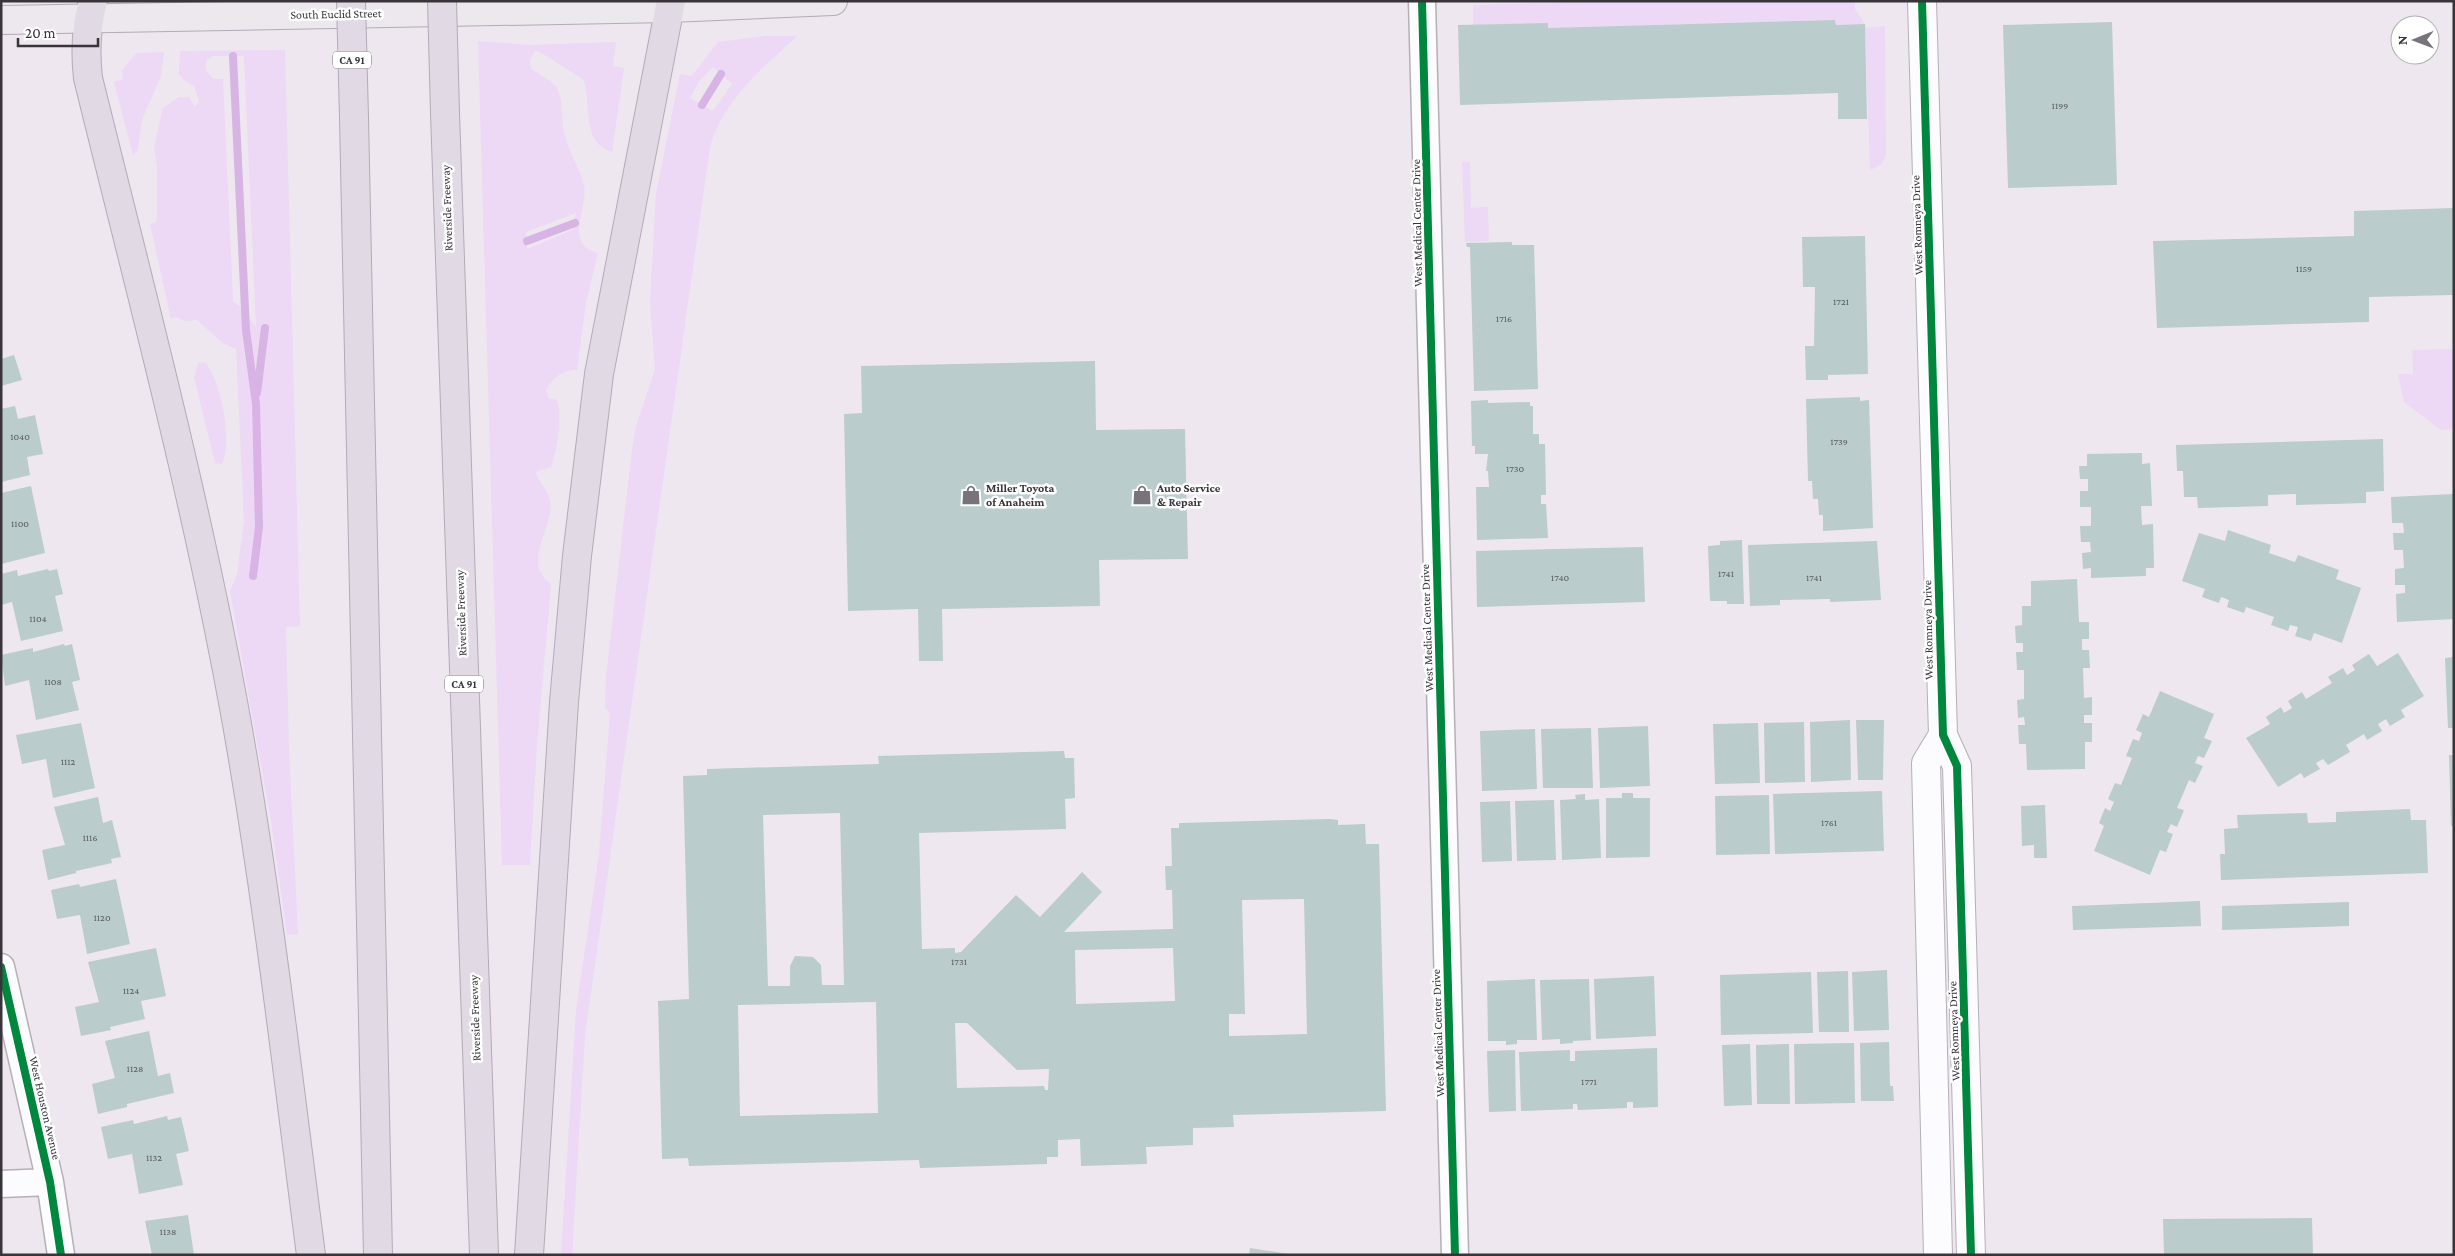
<svg xmlns="http://www.w3.org/2000/svg" width="2455" height="1256" font-family="'Crimson Pro',serif">
  <rect width="100%" height="100%" fill="#eee7f0"/>
  <path fill="#edd8f6" fill-rule="evenodd" d="M1606,1H1855V9L1865,24L1836,25L1835,20L1548,28V23L1473,25V5Z
    M1885,26L1886,152C1885,164 1880,166 1870,170L1865,28Z
    M765,36H797C762,69 724,99 710,147L585,1036L572,1255H561L576,1011L599,854L610,714L605,707L606,677L632,449L636,426L655,369L650,303L656,194L680,74L692,76L718,42ZM713,67L732,84L713,111L690,98L698,83Z
    M478,41L530,45L616,42L613,66L624,68L612,152C580,142 593,104 583,79L540,52L535,51L530,60L531,69C539,74 551,80 556,87C565,102 560,120 565,136C569,153 581,170 584,186C588,211 563,243 598,253L586,303L577,370C562,370 553,377 546,390L549,398L557,400C563,419 557,448 551,467L536,472C538,482 548,490 550,500C555,528 520,562 551,584L537,746L530,865H502ZM576,213L573,230L527,249L526,232Z
    M285,50L300,626L286,627L289,749L298,934L287,935L271,821L230,591L237,574L244,521L236,349L224,344L197,320L185,321L175,317L171,319L150,224L156,222L157,216V167L154,146L163,108L179,97H189L195,107L199,101L194,86L186,82L179,74L180,51ZM213,56H244L256,327L242,308L233,301L223,79H213L206,70V61Z
    M164,52L161,76L142,120L138,150L133,155L114,82L123,80L122,70L136,53Z
    M1462,162H1470L1471,208L1488,207L1489,241L1465,242Z
    M2454,349V429L2441,430L2404,402L2398,374H2413L2412,350Z
    M205,362C221,380 233,442 222,464L215,463L194,377L198,363Z"/>
  <g fill="none" stroke-linecap="round" stroke-linejoin="round">
    <path stroke="#d7b4e4" stroke-width="8" d="M233,56L246,330L256,404L259,527L253,576
      M702,105L721,74
      M527,241L575,223
      M257,393L265,328"/>
  </g>
  <path fill="#bcc" fill-rule="evenodd" d="M1835,20L1836,25L1865,24L1867,119H1838V93L1460,105L1458,25L1548,23V28Z
    M2112,22L2117,185L2008,188L2003,25Z
    M2454,208V295L2369,297V322L2157,328L2153,241L2354,236V211Z
    M1865,236L1868,374L1828,375V380H1806L1805,346H1814L1815,287H1803L1802,237Z
    M1512,242V245H1534L1538,389L1474,391L1470,247H1467L1466,243Z
    M14,355L22,380L1,386V359Z
    M1095,361L1096,430L1185,429L1188,559L1099,560L1100,606L942,609L943,661H919L918,609L848,611L844,414L862,413L861,366Z
    M1860,397V401L1869,400L1873,528L1823,531V515H1819L1818,499H1813L1812,481H1808L1806,399Z
    M1488,400V403L1530,402V406H1533V434H1539V444H1545L1546,495H1541V504H1546L1548,538L1477,540L1476,487H1489L1488,471H1486L1488,454H1475V446H1472L1471,401Z
    M15,406L18,419L35,415L43,454L27,457L30,475L1,482V409Z
    M2383,439L2384,491L2366,492V503L2296,505V494L2268,495V506L2198,508L2197,497H2184L2183,471H2177L2176,445Z
    M2142,453V464L2150,463L2152,506H2141L2142,525L2153,524L2154,568H2146V576L2091,578V568L2083,569L2082,553L2091,552L2090,542H2081L2080,526H2091V507H2080V491H2088V479H2080L2079,466H2087V454Z
    M31,486L45,553L1,564V493Z
    M2454,494V619L2397,622L2396,594L2405,593V585H2395V569L2404,568L2403,550H2394L2393,533H2404L2403,523H2392L2391,497Z
    M2228,530L2271,545L2269,553L2295,562L2298,555L2339,570L2336,579L2361,588L2342,643L2314,633L2311,641L2295,636L2298,627L2290,625L2288,631L2271,625L2274,617L2246,607L2244,613L2227,607L2229,600L2221,597L2219,603L2202,597L2205,589L2182,581L2199,533L2225,541Z
    M1742,540L1744,604H1727V601H1710L1708,546L1720,545V541Z
    M1877,541L1881,600L1830,602V599L1780,600V605L1750,606L1748,545Z
    M1643,547L1645,602L1477,607L1476,551Z
    M48,569L49,571L57,569L63,594L55,596L63,631L21,641L12,602L1,605V574L17,570L18,576Z
    M2077,579L2079,622H2089V639H2082V650H2089L2090,668H2083L2084,698L2092,697V715H2084V723H2092V742H2085V769L2027,770L2026,744H2019L2018,725H2025L2024,717L2018,718L2017,700L2024,699V670H2017L2016,652H2023V643H2016L2015,626L2022,625V606H2031V581Z
    M64,644L65,646L72,644L80,680L72,682L79,710L36,720L29,680L5,686L1,655L33,648V652Z
    M2398,653L2424,696L2401,710L2405,717L2390,726L2386,719L2378,724L2382,731L2367,740L2364,734L2346,745L2350,752L2328,765L2323,759L2316,763L2320,769L2304,778L2301,773L2278,787L2246,738L2270,724L2266,717L2281,707L2284,713L2292,708L2288,701L2302,692L2306,699L2332,683L2328,677L2343,668L2347,675L2355,670L2352,665L2369,654L2377,666Z
    M2454,657V728H2448L2445,658Z
    M2160,691L2214,714L2204,738L2212,741L2204,758L2198,756L2195,763L2203,766L2195,783L2189,780L2177,808L2184,810L2177,827L2171,824L2167,832L2173,834L2166,852L2160,850L2150,875L2094,851L2104,826L2099,823L2105,808L2110,811L2114,802L2108,799L2115,783L2121,785L2132,758L2126,756L2133,739L2139,741L2142,733L2136,730L2143,714L2149,717Z
    M1850,720L1851,780L1811,782L1810,722Z
    M1856,720H1884L1883,780H1858Z
    M1804,722L1805,782L1765,783L1764,723Z
    M81,723L95,788L53,798L46,759L22,764L16,735Z
    M1758,723L1760,783L1715,784L1713,724Z
    M1648,726L1650,786L1600,788L1598,728Z
    M1591,728L1593,788H1543L1541,729Z
    M1535,729L1537,789L1482,791L1480,731Z
    M1064,751L1065,758H1074L1075,798L1065,799L1066,829L919,833L922,949L955,948V953L961,952L1016,895L1040,917L1082,872L1102,892L1064,932L1173,929L1172,890H1166L1165,866H1172L1171,828H1179V823L1330,819L1338,820V825L1365,824L1366,844H1379L1386,1111L1233,1115L1234,1127L1193,1128V1145L1146,1147L1147,1164L1081,1166L1080,1139L1058,1140V1157H1047V1164L920,1168L919,1160L689,1166L688,1158L662,1159L658,1001L689,999L683,776L707,775V769L879,764L878,756ZM840,813L844,985H822L821,965L813,957L795,956L790,966V986H768L763,815ZM1304,899L1307,1034L1229,1036V1014H1245L1242,900ZM1173,948L1175,1001L1076,1004L1075,950ZM876,1002L878,1113L740,1116L738,1005ZM955,1023H967L1017,1070L1049,1069L1048,1090H1045L1044,1086L957,1088Z
    M2449,755H2454V826H2451Z
    M1882,791L1884,851L1775,854L1773,794Z
    M1622,793H1633V798H1650V857L1606,858V798H1622Z
    M1585,794V800L1599,799L1601,858L1562,860L1560,800L1576,799L1575,795Z
    M1769,795L1770,854L1716,855L1715,796Z
    M98,797L103,823L112,820L121,857L111,859L112,863L76,871V873L48,880L42,850L65,845L54,807Z
    M1554,800L1556,860L1517,861L1515,801Z
    M1510,801L1512,861L1482,862L1480,802Z
    M2045,805L2047,858H2034V845L2022,846L2021,806Z
    M2410,809L2411,820H2426L2428,873L2221,880L2220,854H2225L2224,829L2238,828L2237,815L2307,813L2308,823L2336,822V812Z
    M116,879L130,944L87,954L80,915L57,919L51,890L79,884L80,887Z
    M2200,901L2201,926L2073,930L2072,906Z
    M2349,902V926L2222,930V906Z
    M156,948L166,996L141,1001L145,1019L110,1027L111,1030L81,1036L75,1007L99,1002L88,962Z
    M1887,970L1889,1030L1854,1031L1852,972Z
    M1848,971L1849,1032H1819L1817,972Z
    M1811,972L1813,1033L1721,1035L1720,975Z
    M1654,976L1656,1036L1596,1039L1594,979Z
    M1535,979L1537,1040H1517V1044L1506,1045V1041H1488L1487,981Z
    M1589,979L1591,1040L1573,1041V1043L1560,1044V1039L1542,1040L1540,980Z
    M149,1031L158,1076L170,1073L174,1093L127,1104V1107L98,1114L92,1084L115,1078L105,1041Z
    M1889,1042L1890,1086H1893L1894,1101H1861L1860,1043Z
    M1854,1043L1855,1103L1795,1104L1794,1044Z
    M1750,1044L1752,1105L1724,1106L1722,1045Z
    M1789,1044L1790,1104H1757L1756,1045Z
    M1657,1048L1658,1107L1633,1108V1102H1627V1108L1578,1110L1577,1104H1573V1109L1521,1111L1519,1052L1570,1050V1061H1575V1051Z
    M1515,1050L1516,1111L1489,1112L1487,1051Z
    M167,1116L168,1120L181,1117L189,1151L176,1154L183,1185L139,1194L132,1154L108,1159L101,1127L133,1120L134,1124Z
    M188,1215L194,1255H152L145,1221Z
    M2312,1218L2313,1255H2164L2163,1219Z
    M1250,1248L1289,1254V1255H1249Z"/>
  <g fill="none" stroke-linecap="round" stroke-linejoin="round">
    <defs>
      <path id="minor" d="M1422,1L1455,1255
        M1,967L50,1182L61,1255
        M1,1184L50,1182"/>
      <path id="tertiary" d="M1922,1L1943,735L1957,766L1971,1255
        M1938,1255L1926,763L1943,735"/>
      <path id="primary" d="M1,20L670,8L833,1"/>
      <path id="motorway" d="M93,1C86,27 85,52 88,78C141,293 198,506 237,724C268,900 288,1078 311,1255
        M445,113L484,1255
        M354,118L378,1255
        M529,1255L564,702L577,556L599,374L671,1"/>
    </defs>
    <use href="#minor" stroke="#b5afb6" stroke-width="29"/>
    <use href="#tertiary" stroke="#b5afb6" stroke-width="30"/>
    <use href="#primary" stroke="#b4aab8" stroke-width="30"/>
    <use href="#motorway" stroke="#b4aab8" stroke-width="30"/>
    <use href="#minor" stroke="#fcfbfd" stroke-width="26"/>
    <use href="#tertiary" stroke="#fcfbfd" stroke-width="28"/>
    <use href="#primary" stroke="#ece8ed" stroke-width="28"/>
    <use href="#motorway" stroke="#e1d9e4" stroke-width="28"/>
    <defs>
      <path id="motorway-bridge" d="M351,1L354,118
        M442,1L445,113"/>
    </defs>
    <use href="#motorway-bridge" stroke="#b4aab8" stroke-width="30" stroke-linecap="butt"/>
    <use href="#motorway-bridge" stroke="#e1d9e4" stroke-width="28"/>
    <defs>
      <path id="cycleway" d="M1422,1L1455,1255
        M1922,1L1943,735L1957,766L1971,1255
        M1,967L50,1182L61,1255"/>
    </defs>
    <use href="#cycleway" stroke="#fff" stroke-width="11"/>
    <use href="#cycleway" stroke="#00873e" stroke-width="8"/>
  </g>
  <defs>
    <symbol id="shop-bare" viewBox="-9 -9 18 18"><path d="M-5-2.5h2.3a2.7 3.5 0 0 1 5.4 0H5L5.5 6h-11ZM-1.5-2.5h3a1.5 2.3 0 0 0-3 0Z" fill="#78737a" stroke="#fff" stroke-width="2.5" paint-order="stroke"/></symbol>
  </defs>
  <g fill-rule="evenodd">
    <use href="#shop-bare" x="957" y="481" width="28" height="28"/>
    <use href="#shop-bare" x="1128" y="481" width="28" height="28"/>
  </g>
  <g text-anchor="middle" dominant-baseline="central" stroke-width="5" stroke-linejoin="round" paint-order="stroke">
    <g font-size="10" fill="#595a5e">
      <text x="2060" y="105">1199</text>
      <text x="2304" y="268">1159</text>
      <text x="1841" y="301">1721</text>
      <text x="1504" y="318">1716</text>
      <text x="20" y="436">1040</text>
      <text x="1839" y="441">1739</text>
      <text x="1515" y="468">1730</text>
      <text x="20" y="523">1100</text>
      <text x="1726" y="573">1741</text>
      <text x="1560" y="577">1740</text>
      <text x="1814" y="577">1741</text>
      <text x="38" y="618">1104</text>
      <text x="53" y="681">1108</text>
      <text x="68" y="761">1112</text>
      <text x="1829" y="822">1761</text>
      <text x="90" y="837">1116</text>
      <text x="102" y="917">1120</text>
      <text x="959" y="961">1731</text>
      <text x="131" y="990">1124</text>
      <text x="135" y="1068">1128</text>
      <text x="1589" y="1081">1771</text>
      <text x="154" y="1157">1132</text>
      <text x="168" y="1231">1138</text>
    </g>
    <g fill="#fff" stroke="#747175" stroke-width="1">
      <rect x="333" y="51.5" width="38" height="17" rx="4"/>
      <rect x="445" y="675.5" width="38" height="17" rx="4"/>
    </g>
    <g font-size="11" font-weight="bold" fill="#38343a">
      <text x="352" y="60">CA 91</text>
      <text x="464" y="684">CA 91</text>
    </g>
    <g font-size="12" fill="#38343a" stroke="#fff">
      <text transform="translate(336 14) rotate(-1)">South Euclid Street</text>
      <text transform="translate(447 208) rotate(-92)">Riverside Freeway</text>
      <text transform="translate(1417 223) rotate(-91)">West Medical Center Drive</text>
      <text transform="translate(1917 225) rotate(-92)">West Romneya Drive</text>
      <text transform="translate(461 613) rotate(-92)">Riverside Freeway</text>
      <text transform="translate(1427 628) rotate(-92)">West Medical Center Drive</text>
      <text transform="translate(1928 630) rotate(-91)">West Romneya Drive</text>
      <text transform="translate(475 1018) rotate(-92)">Riverside Freeway</text>
      <text transform="translate(1954 1031) rotate(-92)">West Romneya Drive</text>
      <text transform="translate(1438 1033) rotate(-92)">West Medical Center Drive</text>
      <text transform="translate(45 1108) rotate(77)">West Houston Avenue</text>
    </g>
    <g font-size="12" font-weight="bold" fill="#38343a" stroke="#fff" text-anchor="start">
      <text x="986" y="488">Miller Toyota<tspan x="986" dy="14">of Anaheim</tspan></text>
      <text x="1157" y="488">Auto Service<tspan x="1157" dy="14">&amp; Repair</tspan></text>
    </g>
  </g>
  <rect width="2455" height="1256" fill="none" stroke="#38343a" stroke-width="5"/>
  <g transform="translate(2415 40) rotate(269)"><circle r="24" fill="#ffffff" stroke="#afaeb0"/>
  <path d="M0-4L9 19L0 12L-9 19Z" fill="#78737a"/>
  <text y="-8" font-size="14" font-weight="bold" text-anchor="middle" fill="#38343a">N</text>
  </g>
  <path d="M18 38v8h80v-8" fill="none" stroke="#38343a" stroke-width="2.5"/>
  <text x="25" y="38" font-size="15" fill="#38343a" stroke="#ffffff" stroke-width="4" paint-order="stroke">20 m</text>
</svg>
